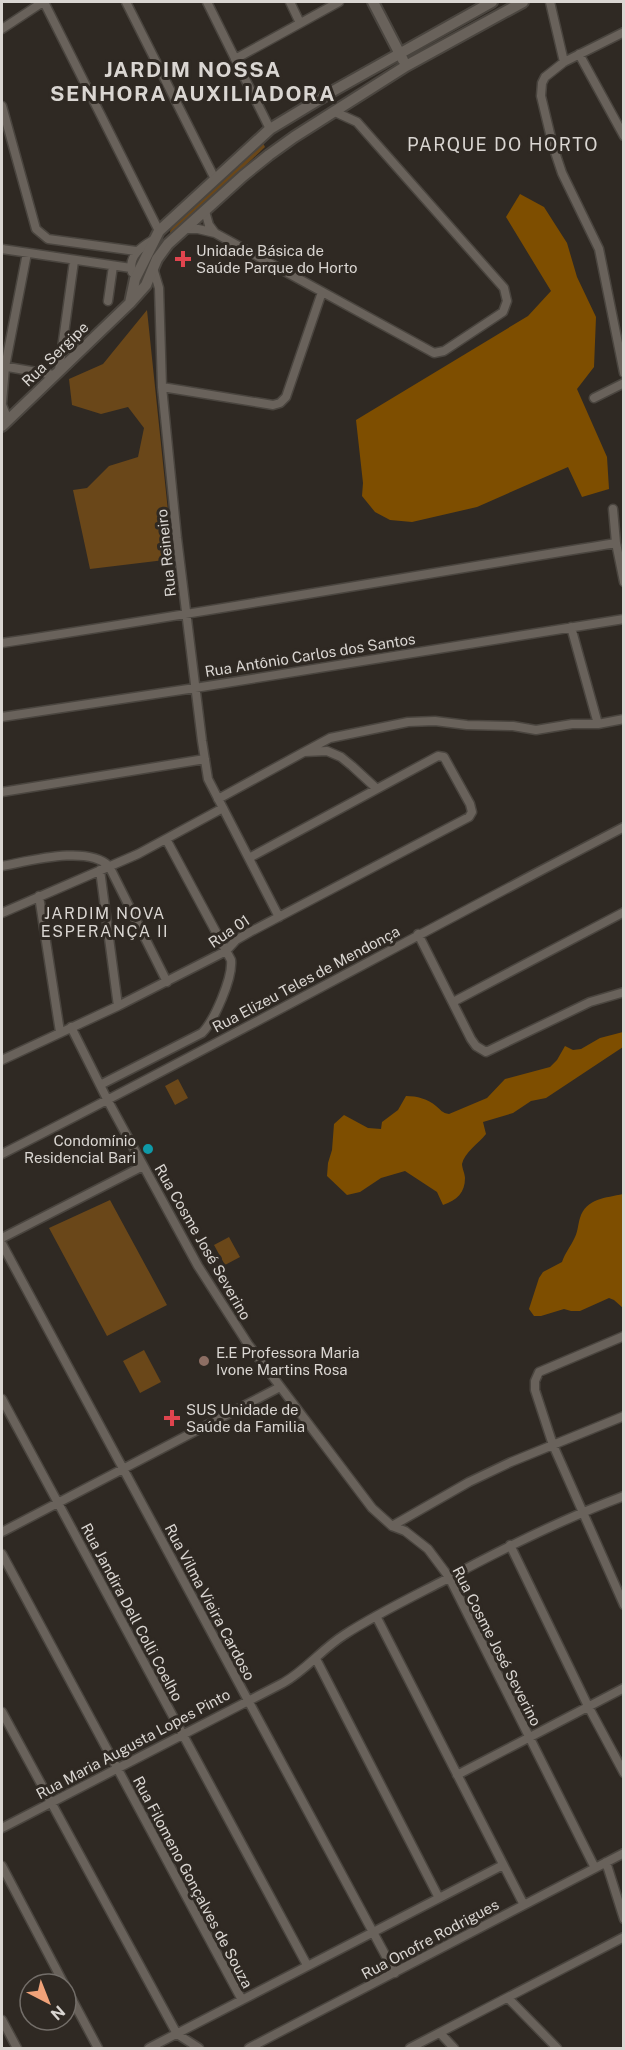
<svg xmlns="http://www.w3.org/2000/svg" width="625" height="2050" font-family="'Public Sans',sans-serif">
  <rect width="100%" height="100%" fill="#2f2923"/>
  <path fill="#6a4719" d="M263,143L265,147L171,236L170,231L175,224Z
    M147,310L173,559L90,569L73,490L87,488L109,466L138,457L144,428L128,407L101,414L72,405L69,379L103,364Z
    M178,1079L188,1098L175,1105L165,1086Z
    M110,1200L167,1305L107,1336L49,1228Z
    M229,1237L240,1257L225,1265L214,1245Z
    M144,1350L161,1382L140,1393L123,1361Z"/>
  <path fill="#7e4e00" d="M520,194L544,207L567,243L577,277L596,317L594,367L577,389L607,457L609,489L582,497L568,467L477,507L412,522L390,520L375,512L362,496L363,483L356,420L528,316L551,291L506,217Z
    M623,1032V1047L546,1098L531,1101L513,1113L483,1122L486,1134C479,1143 464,1153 462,1164C462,1168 465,1174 465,1178C465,1193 457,1200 443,1205L437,1192L405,1171L381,1178L360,1192L347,1195L327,1176L328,1163L332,1150L334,1124L344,1115L368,1128L381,1129L382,1122L398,1110L406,1096C417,1096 428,1099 436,1106C441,1110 442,1113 449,1114L487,1098L505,1079L550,1067L557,1060L565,1046L573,1050L581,1049L600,1038Z
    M623,1194V1308L614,1300L609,1298L580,1311H571L564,1309L541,1316H534L529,1309L539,1278L543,1272L562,1262C565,1253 571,1246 575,1237C578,1231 578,1224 580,1218C586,1198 606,1198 623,1194Z"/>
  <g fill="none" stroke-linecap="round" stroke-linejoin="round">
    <defs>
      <path id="minor" d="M44,2L159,231
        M126,2L215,179
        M207,2L270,129
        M290,2L300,23
        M550,2L564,62
        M2,29L43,2
        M624,32L564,62L545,77L542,83L541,96L553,146L562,173L599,249L624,373
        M579,54L624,136
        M235,59L339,2
        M2,106L36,229L48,239L136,251
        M205,211L209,225L215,233
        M185,229H198L215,233L434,353L444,351L503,312L507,301L504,288L357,122L335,112
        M2,249L131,268
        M153,268L159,288L162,387L177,538L202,741L208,779L279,917
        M132,272C128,256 141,247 153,240
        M108,301L113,266
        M2,366L54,375
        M59,370L74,261
        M162,387L273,405L280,403L286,397L322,292
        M594,398L624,383
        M2,403L5,367L27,253
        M2,405L8,420
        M613,509L616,543L624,582
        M571,627L598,724
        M2,643C207,612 411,576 616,543
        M2,717L195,688L624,619
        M304,752L330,738L408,722L435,721L467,725L513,726L536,730L572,724H598L624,719
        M2,792L205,759
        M218,799L304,752L327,751L341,757L352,766L377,789
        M2,866C30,861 87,845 109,866L167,982
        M100,870L118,1006
        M39,896L60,1032
        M2,913L138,854L223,808
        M418,934L471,1039L476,1046L486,1052L590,1002L624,992
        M453,1002L624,912
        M71,1027L108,1101L198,1266L248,1344L372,1508L392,1526L405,1531L428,1549L449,1577L595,1868
        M2,1060L118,1006L226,951L236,940L250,932L469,817L472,812L470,804L444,757L438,756L249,858
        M100,1085L202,1033C214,1021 233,978 231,960L166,839
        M2,1154C210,1049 416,935 624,827
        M2,1238L143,1166
        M2,1244L395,1973
        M624,1336L539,1372L535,1381V1390L553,1445L624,1605
        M2,1399L307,1965
        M392,1526L469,1482L511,1462L624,1416
        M2,1532L280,1387
        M510,1545L588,1706L624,1773
        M2,1554L242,2000
        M376,1616L524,1905
        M316,1659L439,1898
        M2,1712L177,2034L199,2048
        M457,1775L624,1688
        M2,1828L283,1683C306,1670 322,1649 344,1635C375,1615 408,1599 441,1582C500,1550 560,1520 624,1496
        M606,1862L624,1919
        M2,1866L64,1984
        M66,1988L98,2048
        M508,1998L557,2048
        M2,2020L17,2048
        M440,2033L454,2048
        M149,2048L503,1865
        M249,2048L624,1853
        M410,2048L624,1937"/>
      <path id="tertiary" d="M373,2L403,60
        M130,303L135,279L159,231L270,129L333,91L492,2
        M2,426L130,303L146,285L157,259L168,244L243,176L269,155L294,137L406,66L523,2"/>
    </defs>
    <use href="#minor" stroke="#4a453f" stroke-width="11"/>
    <use href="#tertiary" stroke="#4a453f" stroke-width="14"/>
    <use href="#minor" stroke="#69625b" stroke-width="8"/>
    <use href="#tertiary" stroke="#69625b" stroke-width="10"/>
  </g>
  <g fill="#e0444e" stroke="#2f2923" stroke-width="2">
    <path d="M180 250h6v6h6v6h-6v6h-6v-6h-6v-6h6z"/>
    <path d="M169 1409h6v6h6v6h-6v6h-6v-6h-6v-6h6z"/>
  </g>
  <circle fill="#0f9aa8" stroke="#2f2923" stroke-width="2" cx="148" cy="1149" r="6"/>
  <circle fill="#8d6e63" stroke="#2f2923" stroke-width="2" cx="204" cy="1361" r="6"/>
  <g text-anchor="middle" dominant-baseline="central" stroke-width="6" stroke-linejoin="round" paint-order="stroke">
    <g font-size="15" fill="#dad6d2" stroke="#2f2923" text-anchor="start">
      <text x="196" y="250">Unidade Básica de<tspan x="196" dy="17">Saúde Parque do Horto</tspan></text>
      <text x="136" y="1140" text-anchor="end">Condomínio<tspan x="136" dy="17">Residencial Bari</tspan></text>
      <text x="216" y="1352">E.E Professora Maria<tspan x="216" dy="17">Ivone Martins Rosa</tspan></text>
      <text x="186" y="1409">SUS Unidade de<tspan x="186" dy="17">Saúde da Familia</tspan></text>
    </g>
    <g font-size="15" fill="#dad6d2" stroke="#2f2923">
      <text transform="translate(55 354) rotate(-44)">Rua Sergipe</text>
      <text transform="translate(166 553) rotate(-96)">Rua Reineiro</text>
      <text transform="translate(310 655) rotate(-9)">Rua Antônio Carlos dos Santos</text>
      <text transform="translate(229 931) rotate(-34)">Rua 01</text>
      <text transform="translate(306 979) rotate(-28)">Rua Elizeu Teles de Mendonça</text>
      <text transform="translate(203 1242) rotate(60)">Rua Cosme José Severino</text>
      <text transform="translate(210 1602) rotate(62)">Rua Vilma Vieira Cardoso</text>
      <text transform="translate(132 1612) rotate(62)">Rua Jandira Dell Colli Coelho</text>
      <text transform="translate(497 1646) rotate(63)">Rua Cosme José Severino</text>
      <text transform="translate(133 1744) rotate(-28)">Rua Maria Augusta Lopes Pinto</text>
      <text transform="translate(193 1882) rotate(62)">Rua Filomeno Gonçalves de Souza</text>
      <text transform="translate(430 1939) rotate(-28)">Rua Onofre Rodrigues</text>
    </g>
    <g font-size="16" letter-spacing="1.5" fill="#dad6d2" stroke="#2f2923">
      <text x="105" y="913">JARDIM NOVA<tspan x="105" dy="18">ESPERANÇA II</tspan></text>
    </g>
    <g font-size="18" letter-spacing="1.5" fill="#dad6d2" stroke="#2f2923">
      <text x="503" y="144">PARQUE DO HORTO</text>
    </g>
    <g font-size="21" font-weight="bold" letter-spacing="1.5" fill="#dad6d2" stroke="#2f2923">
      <text x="193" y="69">JARDIM NOSSA<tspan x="193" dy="24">SENHORA AUXILIADORA</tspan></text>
    </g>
  </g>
  <rect width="625" height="2050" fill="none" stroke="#dad6d2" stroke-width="6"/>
  <g transform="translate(48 2002) rotate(138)"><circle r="28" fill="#2f2923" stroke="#736e69" stroke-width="1.5"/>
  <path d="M0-4.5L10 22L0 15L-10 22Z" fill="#f0a279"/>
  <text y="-9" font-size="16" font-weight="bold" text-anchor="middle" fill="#dad6d2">N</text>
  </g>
</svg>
